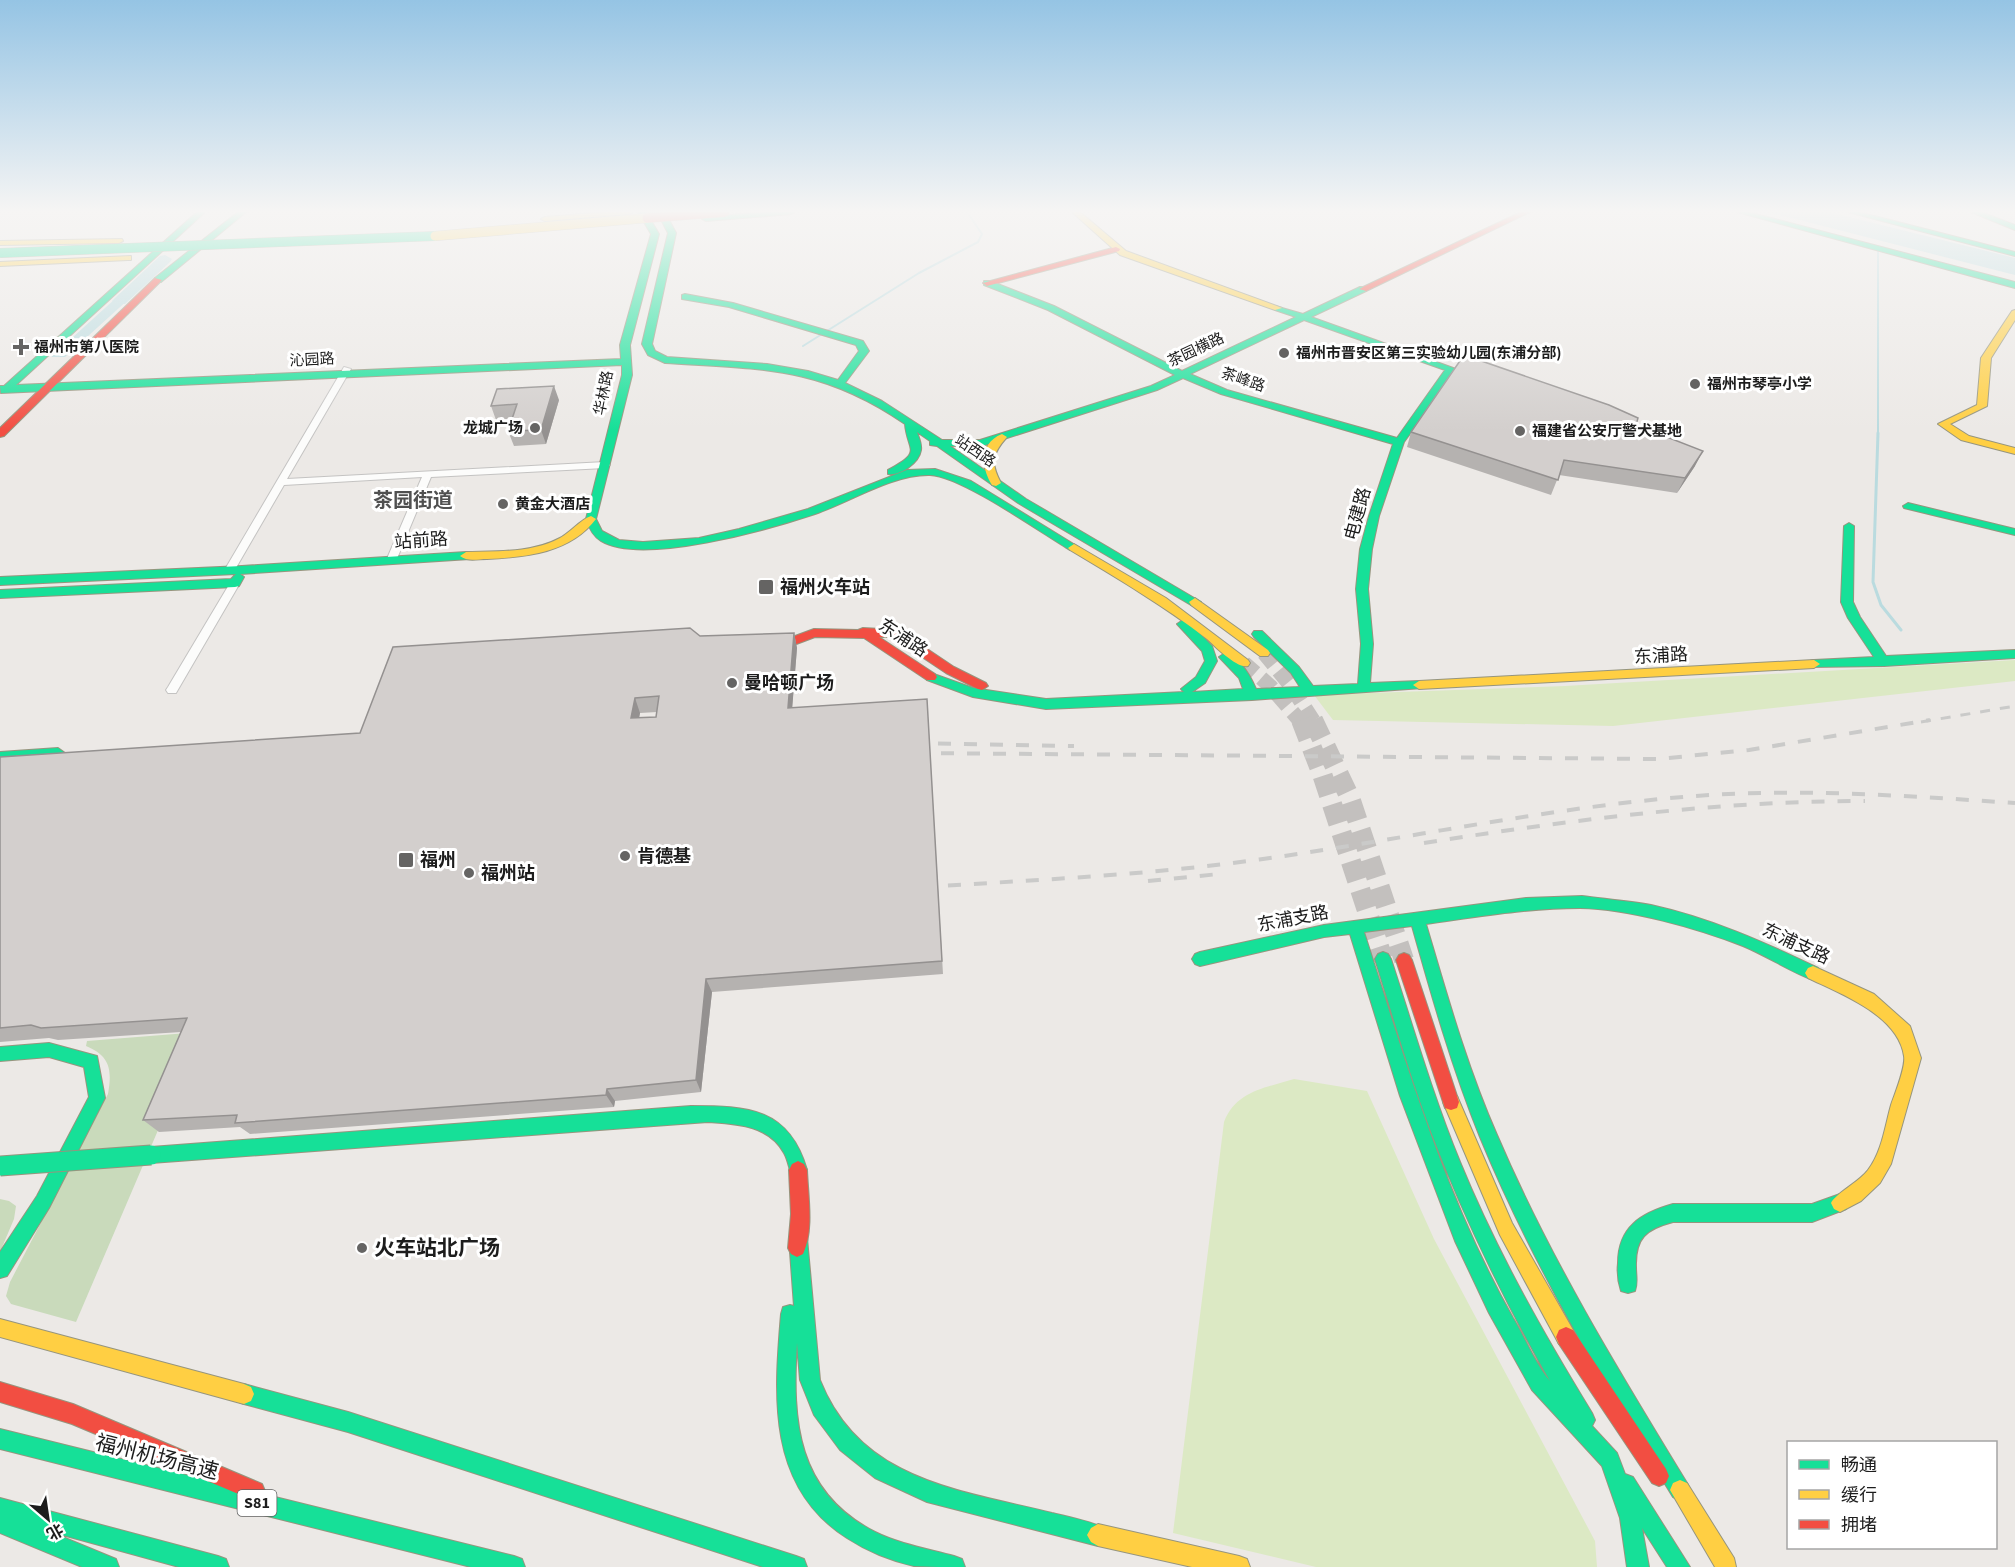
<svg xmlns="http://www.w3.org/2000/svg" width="2015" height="1567" font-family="'Source Sans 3','Noto Sans SC',sans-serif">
  <rect width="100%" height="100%" fill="#ece9e6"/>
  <path fill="#dce9c4" d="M2015,660V681L1613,726L1333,720L1314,695L1565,686Z
    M1294,1079L1367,1091L1434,1239L1595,1541L1597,1567H1316L1173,1533L1224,1122C1236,1091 1265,1088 1294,1079Z"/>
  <path fill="#c9dabb" d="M200,1032L76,1322L11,1304L6,1296L10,1282L108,1094C112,1071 111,1056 86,1046L87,1041Z
    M0,1199L9,1201L16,1206L14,1219L0,1252Z"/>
  <path fill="#badbdf" d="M1768,212H1829L2015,258V275Z
    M152,278L65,357H51L137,279Z"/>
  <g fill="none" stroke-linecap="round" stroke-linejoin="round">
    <path stroke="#badbdf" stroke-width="2" d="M1878,252V435
      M803,346L919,273L978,242L982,234L967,212"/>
    <path stroke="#badbdf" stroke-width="3" d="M1878,433L1873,582L1881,605L1901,630"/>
    <path fill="#badbdf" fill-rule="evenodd" d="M165,255L172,259L170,262L125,304H115L112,301L115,298L160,256Z"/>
    <path stroke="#c3c0be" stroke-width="15" stroke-dasharray="15 8" stroke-linecap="butt" d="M1264,653L1291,686L1314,722
      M1244,663L1270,686L1301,722"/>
    <path stroke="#c3c0be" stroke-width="20" stroke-dasharray="20 10" stroke-linecap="butt" d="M1301,720L1322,774L1383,959
      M1313,720L1350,798L1404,960"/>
    <defs>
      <path id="street" d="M344,367L351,369L287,479L605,462L610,465L605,468L431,477L396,561L391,564L386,561L422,477L284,485L233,573H225L224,571Z
        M235,580L240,583L176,693H168L166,690L168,687L230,583Z"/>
      <path id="fast" d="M197,212H205L16,385L621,359L620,345L651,234L638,212H646L659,234L630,345L632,375L596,519L602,531L619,540L643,542L699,538L739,529L808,509L907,470L935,469L971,481L1080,548L1078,550H1070C1040,532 961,476 930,475C893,474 850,502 815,514C770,529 642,566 601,541C593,536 589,528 586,519L622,375V365L1,393L0,386H4Z
        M238,212H246L161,282H155V278Z
        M657,212H665L676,233L652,344L655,351L667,357L767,364L808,371L838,380L859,351L856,345L729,307L682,299V295L685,294L733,303L863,341L869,351L845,383L882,401L942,440H980L1151,386L1175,375L1048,310L984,285V281H990L1054,306L1182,371L1296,317L1275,310V306L1303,314L1360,287H1366V291L1311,317L1456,369L1404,442L1379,516L1372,549L1368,589L1373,644L1370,683L1419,681L1425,685L1423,688L1252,700L1046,709L973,697L927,680L925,677L927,674L931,673L973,688L1046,699L1184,692L1181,689L1196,677L1205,661L1202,651L1177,624L1183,620L1187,621L1212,646L1217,661L1205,683L1192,692L1243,689L1239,678L1219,657L1225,653C1240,658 1250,675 1256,689L1300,687L1291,673L1254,637L1252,634L1254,631H1262L1299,667L1313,686L1358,684L1361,644L1356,589L1360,549L1369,516L1393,444L1221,394L1183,378L1157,390L985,445L950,446L1026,499L1201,602L1195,606L1191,605L1018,503L937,446L930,445V441L917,432C919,438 922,444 921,450C919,463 900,476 888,474V470C924,451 907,451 905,424C821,366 761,369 665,363L648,355L642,344L668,233ZM1304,320L1445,370L1397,438L1227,390L1190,374Z
        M768,212H795L791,214L706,221L702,219L706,217Z
        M1737,212H1748L2015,282V288Z
        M1848,212H1859L2015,252V256Z
        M1971,212H1981L2015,225V230Z
        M1908,503L2015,529V535L1904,508L1903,506Z
        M1849,523L1854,526L1853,602L1860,617L1886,656L2015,650V658L1884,666L1810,667L1808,664L1810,661L1814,660L1874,657L1848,618L1841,602L1844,526Z
        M466,552L470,553V559L240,574L244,577L239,586L235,587L0,598V590L231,579L236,574L0,585V577L242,566Z
        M58,748L65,753L63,756L0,762V752Z
        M1582,896C1605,899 1628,901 1651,905C1710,918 1764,942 1818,968L1821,973L1818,978L1813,980C1789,971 1767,956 1743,946C1696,928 1630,909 1580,908C1528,908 1477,917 1426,924C1447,995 1467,1067 1497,1135C1549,1257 1618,1370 1687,1483L1690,1490L1687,1497L1680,1500L1673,1497C1602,1381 1532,1263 1480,1137C1452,1068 1432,997 1412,926L1364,932C1406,1063 1445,1197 1513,1318C1525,1338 1535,1364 1550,1381C1504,1300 1463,1216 1430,1129C1409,1073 1393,1016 1375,959L1378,954L1383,952L1388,954L1391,959C1413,1027 1433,1096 1460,1162C1496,1250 1543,1333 1592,1413L1595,1420L1592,1426L1617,1453L1625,1474L1633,1477L1690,1567H1667L1642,1528L1649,1567H1627L1620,1518L1602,1466L1532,1390L1489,1313L1455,1241L1400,1096L1350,934L1324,937L1200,966L1195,964L1192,959L1195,954L1200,952L1324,925L1526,898Z
        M49,1043L97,1056L105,1098L49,1208L7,1276L0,1278V1252L37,1196L89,1097L84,1067L49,1057L0,1061V1047Z
        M691,1106C748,1106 789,1108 807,1170L804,1176L798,1179L792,1176C789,1169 788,1160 784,1153C769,1125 736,1124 708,1122L151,1163L145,1161L142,1155L145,1149L151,1147Z
        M1840,1194L1846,1197L1849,1203L1846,1209L1812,1222H1673C1646,1229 1635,1238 1636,1267C1636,1276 1638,1283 1635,1291L1628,1293L1621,1291C1618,1282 1617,1272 1618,1263C1618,1227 1641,1213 1673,1204H1812Z
        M798,1229L804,1232L807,1238L820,1380C860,1481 959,1490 1052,1513C1070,1517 1089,1521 1105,1528L1109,1535L1105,1542L1098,1546L927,1502L875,1478L840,1450L814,1415L800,1380L797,1343C792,1422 797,1492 875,1532C899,1544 928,1549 954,1556L962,1559L965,1567C949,1567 930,1567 914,1566C891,1561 867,1551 847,1538C767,1487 774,1397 781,1314L783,1307L790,1305L794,1306L789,1238L792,1232Z
        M244,1384L348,1412L796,1556L804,1559L807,1567H763L348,1432L244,1404L237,1401L234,1394L237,1387Z
        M0,1429L514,1556L522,1559L525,1567H471L0,1449Z
        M0,1498L218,1556L226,1559L229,1567H179L48,1531L116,1559L119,1567H82L0,1533Z"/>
      <path id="slow" d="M606,212H633L629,214L545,221L541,219L545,217Z
        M1072,212H1080L1126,251L1282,308L1275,310L1120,255Z
        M122,239L123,241L119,243L0,245V241Z
        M131,256V260H128L0,266V262Z
        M2015,310V320L1991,358L1987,406L1950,424L1969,436L2015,448V454L1961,440L1938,424L1977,405L1981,358L2012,311Z
        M1002,434L1007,437C992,454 990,462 1001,483L996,486L992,485C981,468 979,443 1002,434Z
        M591,516L596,519C570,553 527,557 487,559C478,559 467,562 460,556L466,552C497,551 532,553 560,538C571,532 580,520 591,516Z
        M1074,544L1166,598L1248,660L1250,663L1248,666C1237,669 1216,647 1207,639C1164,606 1117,578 1070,550L1068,548Z
        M1195,598L1268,650L1270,653L1268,656H1260L1191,605L1189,602Z
        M1814,660L1820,664L1814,668L1419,689L1413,685L1419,681Z
        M1813,966L1874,994L1910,1026L1921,1058L1891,1164L1880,1183L1861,1201L1840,1212L1834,1209L1831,1203C1835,1194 1859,1182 1868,1170C1882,1152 1885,1126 1891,1105C1895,1093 1906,1067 1904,1056C1898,1015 1841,994 1808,978L1805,973L1808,968Z
        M1451,1094L1457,1096L1512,1223L1573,1330L1576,1337L1573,1344L1566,1347L1559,1344L1500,1235L1443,1102L1445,1096Z
        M0,1319L244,1384L251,1387L254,1394L251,1401L244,1404L0,1337Z
        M1680,1480L1687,1483L1734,1558L1736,1567H1715L1670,1490L1673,1483Z
        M1098,1524L1239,1556L1247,1559L1250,1567H1192L1098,1546L1091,1542L1087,1535L1091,1528Z"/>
      <path id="jam" d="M1521,212H1530L1366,291L1359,289Z
        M1116,247L1120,249L1119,251L987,286L983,283Z
        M155,278L162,280L4,436L0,437V428Z
        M863,628L899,630L954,667L986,683L988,686L982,690L978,689L946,673L892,637H879L935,674L937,677L935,680H927L864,638L815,637L791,646L785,642L787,639L814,629L858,630Z
        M1404,953L1409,955L1412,960L1459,1102L1457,1108L1451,1110L1445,1108L1443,1102L1396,960L1399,955Z
        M798,1161L804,1164L807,1170C808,1196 814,1230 803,1254L797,1257L791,1254L788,1248L791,1214L789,1170L792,1164Z
        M1566,1327L1573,1330L1666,1469L1669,1476L1666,1483L1659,1486L1652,1483L1559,1344L1556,1337L1559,1330Z
        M0,1382L73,1404L262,1484L265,1491L262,1498L255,1501L72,1424L0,1402Z"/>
    </defs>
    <use href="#street" stroke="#c4c3c2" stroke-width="2"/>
    <use href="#fast" stroke="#96957e" stroke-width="2"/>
    <use href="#slow" stroke="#96957e" stroke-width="2"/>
    <use href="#jam" stroke="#96957e" stroke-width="2"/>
    <use href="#street" fill="#fcfcfb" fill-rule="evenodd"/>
    <use href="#fast" fill="#16e098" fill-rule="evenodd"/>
    <use href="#slow" fill="#ffcf43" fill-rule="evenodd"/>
    <use href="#jam" fill="#f24e42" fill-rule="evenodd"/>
    <path stroke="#cacac9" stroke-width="3" stroke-dasharray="10 10" stroke-linecap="butt" d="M1921,722L2015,706"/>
    <path stroke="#cacac9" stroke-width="4" stroke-dasharray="13 13" stroke-linecap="butt" d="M912,743L1074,746
      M915,753L1658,759L1749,750L1930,720
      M1424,843C1571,820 1716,801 1865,801
      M1148,881L1219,874
      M922,887C1036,880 1150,875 1263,859C1407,839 1550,807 1695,796C1802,788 1909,796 2015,803"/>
    <defs>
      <path id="fast-bridge-far1" d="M0,253L435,236"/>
      <path id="fast-bridge" d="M0,1166L151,1155"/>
      <path id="slow-bridge" d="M435,236L647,218"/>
      <path id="jam-bridge" d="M647,218L725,212"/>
    </defs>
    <use href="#fast-bridge-far1" stroke="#96957e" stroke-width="10" stroke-linecap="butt"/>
    <use href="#fast-bridge" stroke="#96957e" stroke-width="21" stroke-linecap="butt"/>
    <use href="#slow-bridge" stroke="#96957e" stroke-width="10" stroke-linecap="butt"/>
    <use href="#jam-bridge" stroke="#96957e" stroke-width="10" stroke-linecap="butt"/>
    <use href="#fast-bridge-far1" stroke="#16e098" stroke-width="9"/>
    <use href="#fast-bridge" stroke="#16e098" stroke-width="19"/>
    <use href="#slow-bridge" stroke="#ffcf43" stroke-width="9"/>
    <use href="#jam-bridge" stroke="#f24e42" stroke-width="9"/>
  </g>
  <path fill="#b5b2b0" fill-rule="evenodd" d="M559,400L546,444L514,446L508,431L512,419L496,420L491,406Z
    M1636,425L1695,466L1677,493L1559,475L1551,495L1407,447L1411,432Z
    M794,633L797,648L792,708L927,699L943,974L712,992L701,1092L615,1101L614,1107L250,1134L240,1127L159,1132L143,1120L181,1032L58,1040L49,1038L0,1042V757L360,733L700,636ZM657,712L656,717L639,718L640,713Z"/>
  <path fill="#949190" d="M554,386L559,400L546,444L541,430Z
    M1703,451L1695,466L1677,493L1685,478Z
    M794,633L797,648L791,723L788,708Z
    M635,698L640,713L636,733L631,718Z
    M706,979L712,992L701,1092L696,1080Z
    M607,1089L615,1101L614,1107L606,1095Z"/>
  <path fill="#d3cfcd" stroke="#949190" stroke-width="1.5" fill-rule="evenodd" d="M1464,355L1609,405L1638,418L1636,425L1703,451L1685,478L1564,460L1558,480L1411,432Z
    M554,386L541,430L508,431L517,404L491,406L497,389Z
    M690,628L700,636L794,633L788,708L927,699L942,961L706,979L696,1080L607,1089L606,1095L235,1123L237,1115L143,1120L187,1018L41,1028L31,1025L0,1028V757L360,733L393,647ZM659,696L656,717L631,718L635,698Z"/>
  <linearGradient id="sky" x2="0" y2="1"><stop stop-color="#95c4e4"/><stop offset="0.49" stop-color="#f6f5f4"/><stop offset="1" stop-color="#f6f5f4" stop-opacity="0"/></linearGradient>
  <rect width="2015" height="431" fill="url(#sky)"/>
  <g fill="#656463" stroke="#fff" stroke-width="2">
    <path d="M18 338h6v6h6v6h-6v6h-6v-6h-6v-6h6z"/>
    <circle cx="1284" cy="353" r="6"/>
    <circle cx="1695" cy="384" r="6"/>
    <circle cx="535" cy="428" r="6"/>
    <circle cx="1520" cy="431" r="6"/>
    <circle cx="503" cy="504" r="6"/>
    <rect x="758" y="579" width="16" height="16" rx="3"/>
    <circle cx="732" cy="683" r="6"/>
    <circle cx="625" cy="856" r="6"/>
    <rect x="398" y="852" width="16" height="16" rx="3"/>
    <circle cx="469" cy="873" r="6"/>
    <circle cx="362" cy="1248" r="6"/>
  </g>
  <g text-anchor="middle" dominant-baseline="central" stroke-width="6" stroke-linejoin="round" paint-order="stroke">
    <g font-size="15" font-weight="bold" fill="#1d1d1d" stroke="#fff" text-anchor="start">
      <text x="34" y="347">福州市第八医院</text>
      <text x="1296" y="353">福州市晋安区第三实验幼儿园(东浦分部)</text>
      <text x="1707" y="384">福州市琴亭小学</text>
      <text x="523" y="428" text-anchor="end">龙城广场</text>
      <text x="1532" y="431">福建省公安厅警犬基地</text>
      <text x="515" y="504">黄金大酒店</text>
    </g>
    <g font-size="15" fill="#1d1d1d" stroke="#fff">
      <text transform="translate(1196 350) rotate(-25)">茶园横路</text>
      <text transform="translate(312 360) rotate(-3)">沁园路</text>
      <text transform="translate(1243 380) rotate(19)">茶峰路</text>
      <text transform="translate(604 393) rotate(-79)">华林路</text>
      <text transform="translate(975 451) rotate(34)">站西路</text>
    </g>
    <rect fill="#fff" stroke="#616161" stroke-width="1.5" x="237.5" y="1490" width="39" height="26" rx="4.5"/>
    <g font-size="16" font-weight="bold" fill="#1d1d1d">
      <text x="257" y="1503">S81</text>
    </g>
    <g font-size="18" fill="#1d1d1d" stroke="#fff">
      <text transform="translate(1358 514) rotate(-75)">电建路</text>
      <text transform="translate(421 541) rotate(-4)">站前路</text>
      <text transform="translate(903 638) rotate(33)">东浦路</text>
      <text transform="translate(1661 656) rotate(-3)">东浦路</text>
      <text transform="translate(1293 919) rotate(-11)">东浦支路</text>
      <text transform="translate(1796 944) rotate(25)">东浦支路</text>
    </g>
    <g font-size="18" font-weight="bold" fill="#1d1d1d" stroke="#fff" text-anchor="start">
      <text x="780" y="587">福州火车站</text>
      <text x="744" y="683">曼哈顿广场</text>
      <text x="637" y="856">肯德基</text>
      <text x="420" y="860">福州</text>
      <text x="481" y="873">福州站</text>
    </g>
    <g font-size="20" font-weight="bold" fill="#505050" stroke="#fff">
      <text x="413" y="501">茶园街道</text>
    </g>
    <g font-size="21" font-weight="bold" fill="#1d1d1d" stroke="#fff" text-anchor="start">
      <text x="374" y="1248">火车站北广场</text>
    </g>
    <g font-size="21" fill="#1d1d1d" stroke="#fff">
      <text transform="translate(157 1457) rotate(14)">福州机场高速</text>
    </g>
  </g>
  <rect x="1787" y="1441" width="210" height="108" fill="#ffffff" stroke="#a5a5a5" stroke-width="1.5"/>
  <rect x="1799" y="1460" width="30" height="9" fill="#16e098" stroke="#a5a5a5" stroke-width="1.5"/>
  <text x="1841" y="1471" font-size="18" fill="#1d1d1d">畅通</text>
  <rect x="1799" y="1490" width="30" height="9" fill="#ffcf43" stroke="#a5a5a5" stroke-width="1.5"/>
  <text x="1841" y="1501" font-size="18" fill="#1d1d1d">缓行</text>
  <rect x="1799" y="1520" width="30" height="9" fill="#f24e42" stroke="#a5a5a5" stroke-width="1.5"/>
  <text x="1841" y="1531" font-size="18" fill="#1d1d1d">拥堵</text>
  <g transform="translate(48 1519) rotate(151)" stroke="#ffffff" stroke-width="4.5" paint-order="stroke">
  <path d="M0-4.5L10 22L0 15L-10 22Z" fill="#1d1d1d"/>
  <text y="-9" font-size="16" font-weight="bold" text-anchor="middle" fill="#1d1d1d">北</text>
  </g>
</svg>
